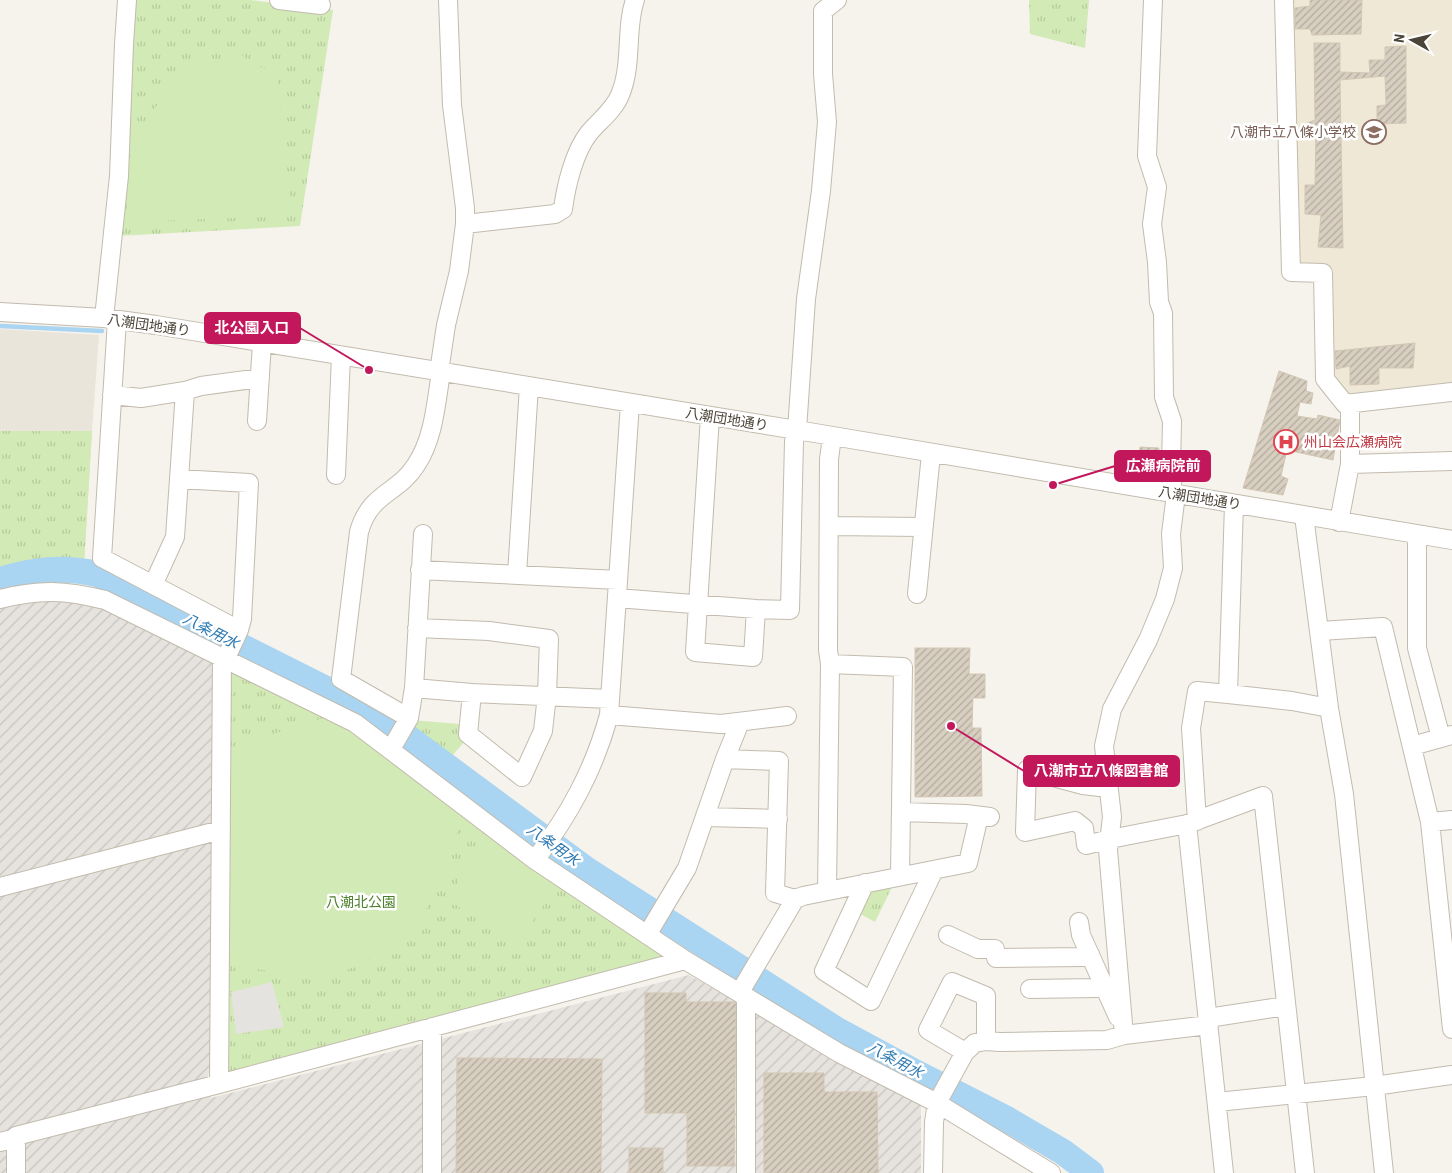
<svg xmlns="http://www.w3.org/2000/svg" width="1452" height="1173" font-family="'Roboto Condensed','Noto Sans JP',sans-serif">
  <defs>
    <pattern id="industrial-furrows" width="10" height="10" patternUnits="userSpaceOnUse" patternTransform="scale(1.25)"><rect width="10" height="10" fill="#e6e2dd"/><path d="M-1 1l2-2M0 10L10 0M9 11l2-2" fill="none" stroke="#c7c3be"/></pattern>
    <pattern id="grass-tufts" width="24" height="20" patternUnits="userSpaceOnUse" patternTransform="scale(1.25)"><rect width="24" height="20" fill="#d2eab5"/><path d="M3 7l-1-3M5 7V3M7 7l1-3M15 17l-1-3M17 17v-4M19 17l1-3" fill="none" stroke="#b6ca9c"/></pattern>
    <pattern id="building-hatch" width="6" height="6" patternUnits="userSpaceOnUse" patternTransform="scale(1.25)"><rect width="6" height="6" fill="#d8cfc1"/><path d="M-1 1l2-2M0 6l6-6M5 7l2-2" fill="none" stroke="#b1aa9e"/></pattern>
  </defs>
  <rect width="100%" height="100%" fill="#f6f3ec"/>
  <path fill="#eae5da" d="M0,329L99,335L92,431L84,565L25,569L0,576Z"/>
  <path fill="url(#industrial-furrows)" d="M47,597L113,610L216,660L210,1068L208,1076L211,1098L689,975L921,1106V1173H0V605Z"/>
  <path fill="#efe8d6" d="M1292,0H1452V385L1349,396L1331,376L1327,268L1300,265Z"/>
  <path fill="url(#grass-tufts)" d="M131,0H250L333,10L300,226L117,236Z
    M1029,0H1089L1085,48L1030,34Z
    M0,431H92L84,565L25,569L0,576Z
    M228,664L354,728L673,956L222,1081Z
    M411,720L472,725L471,734L446,763L403,732Z
    M894,883L875,922L855,911L864,891Z"/>
  <path fill="#d2eab5" d="M239,53L256,66L277,71L291,216L128,222L126,198L134,145L143,125L165,94L201,65Z
    M324,718L352,732L462,815L447,866L428,906L397,944L345,971L313,975L245,968L229,963L230,769L242,747L266,736Z
    M487,837L558,883L517,945L447,899Z"/>
  <path fill="#e5e3e0" d="M272,982L284,1027L236,1034L231,992Z"/>
  <g fill="none" stroke-linecap="round" stroke-linejoin="round">
    <path stroke="#a9d4f2" stroke-width="4.5" d="M0,326L102,331"/>
    <path stroke="#a9d4f2" stroke-width="26" d="M0,580C34,570 62,566 97,574L376,714L587,870L837,1030L909,1069L1005,1118L1063,1152L1091,1173"/>
  </g>
  <path fill="url(#building-hatch)" stroke="#d3c7b4" d="M1310,0H1362L1361,34L1312,35L1310,29H1295V8L1310,6Z
    M1314,43H1340V72L1370,73L1369,60H1385V47L1406,46V123L1377,124V106L1386,105L1385,76L1340,80L1343,248L1318,247L1321,215L1305,214V185H1315L1316,130L1308,131L1307,123L1315,120Z
    M1415,343L1413,368H1379V384L1350,385V366L1336,369L1335,351Z
    M1279,371L1307,381L1306,391L1313,393L1311,404L1300,402L1297,416L1317,419L1318,415L1340,420L1333,460L1287,450L1281,476L1288,479L1283,495L1243,488Z
    M1140,447L1159,448L1156,479L1138,478Z
    M915,648H970L969,674H985V698H973L972,728H981L982,796L915,797Z
    M645,993H686V1002H736L734,1166H687V1113H645Z
    M457,1058L602,1059L601,1173H456Z
    M764,1073H824V1092H877L878,1173H764Z
    M629,1148H663V1173H629Z"/>
  <g fill="none" stroke-linecap="round" stroke-linejoin="round">
    <defs>
      <path id="minor" d="M279,0L321,5
        M1153,0L1147,156L1157,187L1152,224L1157,262L1159,302L1163,313L1164,397L1172,421L1171,467L1173,478L1170,493
        M1284,0L1291,272L1323,273L1325,379L1345,404L1452,392
        M465,224L555,214L563,209C566,186 574,152 589,133C599,121 614,110 620,95C633,64 625,28 635,0
        M0,312L104,318L156,325L797,430L1452,540
        M104,318L119,176L124,44L127,0
        M117,320L102,558L239,630
        M439,372L446,325L459,271L465,224V208L452,105L448,0
        M185,391L179,479L249,483L242,619L239,630L226,658
        M112,395L141,398L185,391L201,386L260,378
        M710,416L695,652L753,657L756,609
        M257,421L262,343
        M797,430L806,299L821,191L827,122L823,74V11L837,0
        M1350,464L1452,461
        M336,475L341,356
        M1304,516L1329,708L1344,794L1384,1173
        M1339,522L1350,464V403
        M829,526L923,527
        M1417,535V648L1441,738
        M420,570L618,580
        M517,574L529,386
        M153,585L175,537L179,479
        M917,594L931,454
        M617,598L756,609L790,610L794,441L796,430
        M0,599C40,589 65,590 105,600L355,723L535,860L685,960L839,1053L937,1103L1051,1173
        M417,628L489,631L549,639L547,695L543,731L522,777L468,734L472,693
        M1320,631L1383,627L1430,822L1452,1029
        M830,664L903,667L900,876
        M414,688L472,693L610,699
        M1228,694L1292,701L1329,708
        M609,715L721,724L787,716
        M409,718L341,679L359,532C370,492 398,494 416,465C434,438 436,403 441,372
        M1412,746L1452,735
        M391,749L409,718L414,688L423,534
        M725,759L779,761L775,893L795,899
        M1108,788L1083,785L1027,770L1025,832L1075,821L1084,828L1086,845L1110,839L1187,824L1263,796L1305,1173
        M902,812L966,814L990,817
        M706,817L778,819
        M1197,821L1191,728L1197,691L1228,694L1234,504
        M1430,822L1452,820
        M1187,824L1224,1173
        M535,860C569,815 594,770 609,715L630,403
        M865,883L824,971L871,1001L934,870
        M0,887L221,830
        M827,891L830,664L828,650L829,459L832,437
        M1079,922L1081,935L1118,1017
        M647,935L687,868L725,759L740,722
        M948,935L978,949H995L996,958L1084,957L1090,954
        M1030,989L1096,988L1104,985
        M740,992L795,899L803,896L968,863L979,816
        M1208,1018L1286,1006
        M1124,1035L1108,850L1112,817L1104,746L1112,709L1148,640L1165,599L1173,568L1171,534L1176,494
        M965,1052L928,1030L952,982L986,996V1041
        M219,1084L222,656
        M1217,1102L1374,1086L1452,1075
        M16,1138V1173
        M0,1142L16,1138V1136L219,1084L685,960
        M432,1173V1027
        M746,1173V997
        M933,1173L934,1122L937,1103L965,1052L975,1043L986,1041L1000,1042L1107,1040L1124,1035L1209,1025"/>
    </defs>
    <use href="#minor" stroke="#c2bbae" stroke-width="20"/>
    <use href="#minor" stroke="#fff" stroke-width="18"/>
  </g>
  <defs>
    <symbol id="school-ring" viewBox="-11 -11 22 22"><circle r="9.5" fill="#fff" stroke="#8d6e63" stroke-width="1.5"/><path d="M0-5L7-2L0 1L-7-2ZM-4 1L0 2.5L4 1V4Q0 6-4 4Z" fill="#8d6e63"/></symbol>
    <symbol id="hospital-ring" viewBox="-11 -11 22 22"><circle r="9.5" fill="#fff" stroke="#e0444e" stroke-width="1.5"/><path d="M-5-5h3v3.5h4V-5h3V5h-3V1.5h-4V5h-3Z" fill="#e0444e"/></symbol>
  </defs>
  <g fill-rule="evenodd">
    <use href="#school-ring" x="1360" y="118" width="28" height="28"/>
    <use href="#hospital-ring" x="1272" y="428" width="28" height="28"/>
  </g>
  <g text-anchor="middle" dominant-baseline="central" stroke-width="5" stroke-linejoin="round" paint-order="stroke">
    <g font-size="14" fill="#785e54" stroke="#fff" text-anchor="end">
      <text x="1356" y="132">八潮市立八條小学校</text>
    </g>
    <g font-size="14" fill="#4b4439" stroke="#fff">
      <text transform="translate(149 325) rotate(8)">八潮団地通り</text>
      <text transform="translate(727 419) rotate(9)">八潮団地通り</text>
      <text transform="translate(1200 498) rotate(9)">八潮団地通り</text>
    </g>
    <g font-size="14" fill="#be3a42" stroke="#fff" text-anchor="start">
      <text x="1304" y="442">州山会広瀬病院</text>
    </g>
    <g font-size="14" fill="#4a7f2a" stroke="#fff">
      <text x="361" y="902">八潮北公園</text>
    </g>
    <g font-size="15" font-style="italic" fill="#2e7ab2" stroke="#fff">
      <text transform="translate(211 631) rotate(27)">八条用水</text>
      <text transform="translate(553 845) rotate(36)">八条用水</text>
      <text transform="translate(895 1060) rotate(28)">八条用水</text>
    </g>
  </g>
  <path fill="none" stroke="#c2185b" stroke-width="2" d="M369 370L300 328M1053 485L1115 466M951 726L1024 771"/>
  <g fill="#c2185b" stroke="#fff" stroke-width="2">
    <circle cx="369" cy="370" r="5"/>
    <circle cx="1053" cy="485" r="5"/>
    <circle cx="951" cy="726" r="5"/>
  </g>
  <g fill="#c2185b" stroke="#c2185b" stroke-width="2">
    <rect x="205" y="313" width="95" height="30" rx="5"/>
    <rect x="1115" y="451" width="95" height="30" rx="5"/>
    <rect x="1024" y="756" width="155" height="30" rx="5"/>
  </g>
  <g font-size="15" text-anchor="middle" font-weight="bold" fill="#fff">
    <text x="252" y="333">北公園入口</text>
    <text x="1163" y="471">広瀬病院前</text>
    <text x="1101" y="776">八潮市立八條図書館</text>
  </g>
  <g transform="translate(1412 40) rotate(278)" stroke="#ffffff" stroke-width="4" paint-order="stroke">
  <path d="M0-4L9 19L0 12L-9 19Z" fill="#4b4439"/>
  <text y="-8" font-size="14" font-weight="bold" text-anchor="middle" fill="#4b4439">N</text>
  </g>
</svg>
